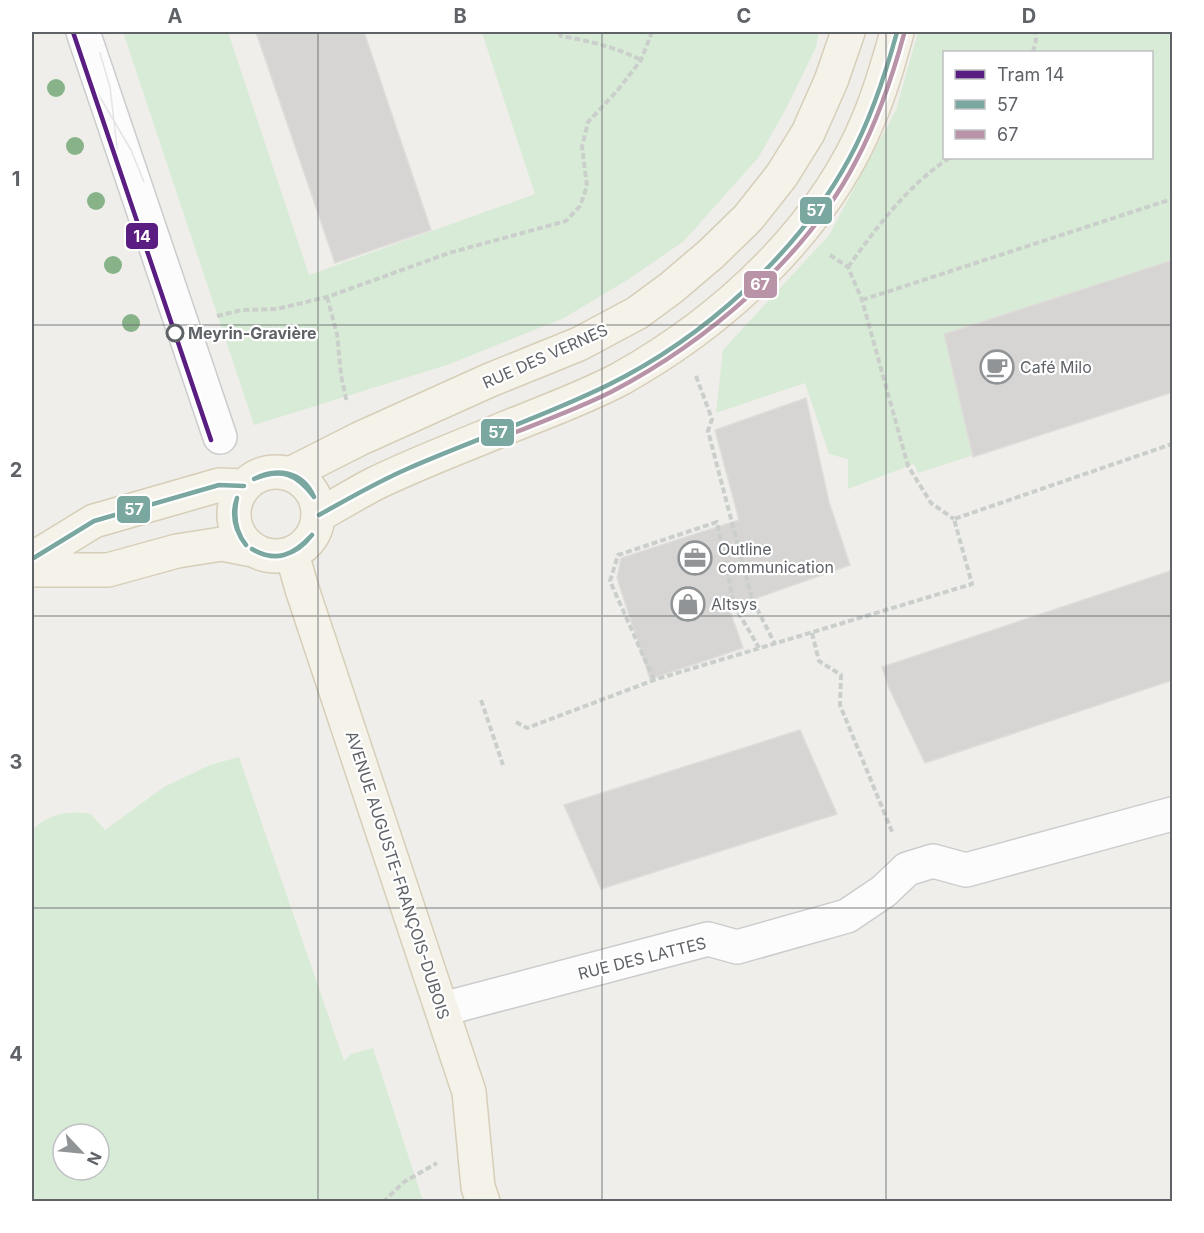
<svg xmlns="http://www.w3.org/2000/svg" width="1204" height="1233" font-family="Inter,sans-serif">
  <rect width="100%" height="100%" fill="#efeeea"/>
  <path fill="#d8ebd6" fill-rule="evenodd" d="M123,32H228L309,275L535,194L482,33L488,32H819L816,47L787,107L758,158L684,241L629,279L564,318L450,364L254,425Z
    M918,32H1172V392L918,473L914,464L848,489V459L829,454L805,383L716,413L723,350L829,235L896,110ZM944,52H1152V158H944Z
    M239,757L344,1061L351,1054L373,1048L423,1201H32V830C49,814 68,810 91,814L105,830L164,787L210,765ZM63,1134H99V1170H63Z"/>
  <path fill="#d6d5d3" stroke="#deddd9" stroke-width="1.5" d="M256,32H364L431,230L335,263Z
    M1173,260V392L973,457L944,334Z
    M806,398L829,502L850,565L729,608L743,648L650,679L617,578L621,558L739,520L715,430Z
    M1173,570V680L925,763L889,688L882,667Z
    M800,730L837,814L601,889L564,805Z"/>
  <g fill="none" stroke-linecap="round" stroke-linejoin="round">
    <defs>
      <path id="minor" d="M83,32L220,437
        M443,1009L708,939L737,947L847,916L884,891L907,869L933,861L966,870L1172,814"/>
      <path id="major" d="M234 514a42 42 0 1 1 84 0a42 42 0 1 1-84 0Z
        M290,474L359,439L490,380L579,344L637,313L671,288L711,254L748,218L782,175L808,133L831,81L848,32
        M319,515C337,505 355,494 374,484C417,463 463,446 508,427C545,412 584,398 620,379C724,321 824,229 869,118C881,90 889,61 897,32
        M292,554L302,589L469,1092L478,1187L483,1202
        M32,559L94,521L219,485L244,486
        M32,570H108L177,551L222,544L253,550"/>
    </defs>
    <use href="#minor" stroke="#cbcccc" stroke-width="36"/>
    <use href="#major" stroke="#d7ceb8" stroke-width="36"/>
    <path stroke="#cacfcc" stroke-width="4" stroke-dasharray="6 3" stroke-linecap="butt" d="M559,32L561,36C590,41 615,47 641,60
      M1033,52L1036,40L1035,32
      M830,255L848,267L862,300L908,466L931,503L954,519
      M848,267C877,227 907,186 949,158
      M327,297L337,334L341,375L347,403
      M862,300L1172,199
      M217,316L242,310L277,309L327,297L449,253L566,221L580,206L587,186L582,147L588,122L617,91L641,60L652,32
      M696,376L712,419L708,431L752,599L775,644
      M812,633L819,661L841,675L840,705L893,834
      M654,680L610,581L618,555L717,522L734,605L759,648
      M481,700L503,765
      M516,722L527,728L654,680L972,584L954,519L1172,444
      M383,1202L404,1182L437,1163"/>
    <use href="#minor" stroke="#fdfcfc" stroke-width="33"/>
    <use href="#major" stroke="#f4f2e9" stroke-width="33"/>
    <path stroke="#e4e4e4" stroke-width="1.5" d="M100,53L110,87L118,156L126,190
      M81,55L97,92L131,150L144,182"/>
    <defs>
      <path id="bus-1" d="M254,479C276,467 303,471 314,497
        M254,479C281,468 296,473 314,497
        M237,498C233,516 235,531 246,545
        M237,498C231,515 235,531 246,545
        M319,515C348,499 377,482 407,469C473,440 543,417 608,385C704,338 798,253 849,159C871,119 885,76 897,32
        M252,549C277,564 294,554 312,535
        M252,549C274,563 297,555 312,535
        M32,559L94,521L219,485L244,486"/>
      <path id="bus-2" d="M511,434C544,421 579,408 611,392C707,342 806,258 856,161C878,120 892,78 904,34"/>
    </defs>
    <use href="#bus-1" stroke="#fff" stroke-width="9"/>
    <use href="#bus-2" stroke="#fff" stroke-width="9"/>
    <use href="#bus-1" stroke="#7aa7a0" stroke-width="4.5"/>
    <use href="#bus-2" stroke="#b994a8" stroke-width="4.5"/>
    <defs>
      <path id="tram-1" d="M73,32L211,440"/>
    </defs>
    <use href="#tram-1" stroke="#fff" stroke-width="9"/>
    <use href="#tram-1" stroke="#5a1e82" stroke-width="4.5"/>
  </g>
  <g fill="#88b388">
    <circle cx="56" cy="88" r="9"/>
    <circle cx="75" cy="146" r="9"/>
    <circle cx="96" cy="201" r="9"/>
    <circle cx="113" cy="265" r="9"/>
    <circle cx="131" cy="323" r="9"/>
  </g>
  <path fill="none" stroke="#5f6368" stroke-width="1.5" stroke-opacity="0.55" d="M318,32V1202M602,32V1202M886,32V1202M32,325H1172M32,616H1172M32,908H1172"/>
  <defs>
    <symbol id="cafe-ring" viewBox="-11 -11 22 22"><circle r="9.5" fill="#fff" stroke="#919496" stroke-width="1.5"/><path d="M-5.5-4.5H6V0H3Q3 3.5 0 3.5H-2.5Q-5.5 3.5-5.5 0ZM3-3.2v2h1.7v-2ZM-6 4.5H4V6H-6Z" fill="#919496"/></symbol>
    <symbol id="office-ring" viewBox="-11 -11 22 22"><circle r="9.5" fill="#fff" stroke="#919496" stroke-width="1.5"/><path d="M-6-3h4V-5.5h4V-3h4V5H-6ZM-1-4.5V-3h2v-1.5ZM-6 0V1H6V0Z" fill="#919496"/></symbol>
    <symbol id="shop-ring" viewBox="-11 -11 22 22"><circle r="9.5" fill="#fff" stroke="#919496" stroke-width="1.5"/><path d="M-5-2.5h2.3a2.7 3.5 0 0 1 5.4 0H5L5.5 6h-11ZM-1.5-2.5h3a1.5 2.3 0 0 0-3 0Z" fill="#919496"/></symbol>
  </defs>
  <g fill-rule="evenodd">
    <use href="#cafe-ring" x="978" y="348" width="38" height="38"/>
    <use href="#office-ring" x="676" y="539" width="38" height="38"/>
    <use href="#shop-ring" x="669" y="585" width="38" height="38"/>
  </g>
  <circle fill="#fff" stroke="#5f6368" stroke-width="3" cx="175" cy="333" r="8"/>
  <g text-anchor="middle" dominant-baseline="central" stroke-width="4.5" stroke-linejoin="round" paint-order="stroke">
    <g font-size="16" font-weight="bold" fill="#5f6368" stroke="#fff" text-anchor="start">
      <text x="188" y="333">Meyrin-Gravière</text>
    </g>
    <g font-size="16" fill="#5f6368" stroke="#fff">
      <text transform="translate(545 356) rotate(-24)">RUE DES VERNES</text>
      <text transform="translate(398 875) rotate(72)">AVENUE AUGUSTE-FRANÇOIS-DUBOIS</text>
      <text transform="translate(642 958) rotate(-14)">RUE DES LATTES</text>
    </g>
    <g font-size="16" fill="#5f6368" stroke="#fff" text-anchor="start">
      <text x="1020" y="367">Café Milo</text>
      <text x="718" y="549">Outline<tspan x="718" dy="18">communication</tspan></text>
      <text x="711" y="604">Altsys</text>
    </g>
  </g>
  <g stroke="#fff" stroke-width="2">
    <rect x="799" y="196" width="34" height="29" rx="6" fill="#7aa7a0"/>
    <rect x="125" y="222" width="34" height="28" rx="6" fill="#5a1e82"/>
    <rect x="743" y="270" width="35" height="29" rx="6" fill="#b994a8"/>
    <rect x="480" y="418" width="35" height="29" rx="6" fill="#7aa7a0"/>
    <rect x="116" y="495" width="35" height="29" rx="6" fill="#7aa7a0"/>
  </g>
  <g font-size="16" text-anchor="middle" font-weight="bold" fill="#fff">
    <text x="816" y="216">57</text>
    <text x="142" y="242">14</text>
    <text x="760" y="290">67</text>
    <text x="498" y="438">57</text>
    <text x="134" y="515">57</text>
  </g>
  <rect width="1204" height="1233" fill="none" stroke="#ffffff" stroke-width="66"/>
  <rect x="943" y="51" width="210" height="108" fill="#ffffff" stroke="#bfc1c3" stroke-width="1.5"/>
  <rect x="955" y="70" width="30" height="9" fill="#5a1e82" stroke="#bfc1c3" stroke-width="1.5"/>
  <text x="997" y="81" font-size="18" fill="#5f6368">Tram 14</text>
  <rect x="955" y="100" width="30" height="9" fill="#7aa7a0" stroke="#bfc1c3" stroke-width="1.5"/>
  <text x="997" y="111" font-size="18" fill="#5f6368">57</text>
  <rect x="955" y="130" width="30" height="9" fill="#b994a8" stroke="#bfc1c3" stroke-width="1.5"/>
  <text x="997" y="141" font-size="18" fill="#5f6368">67</text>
  <g transform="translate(81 1152) rotate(116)"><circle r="28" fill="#ffffff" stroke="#bfc1c3" stroke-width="1.5"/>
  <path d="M0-4.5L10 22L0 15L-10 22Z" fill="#919496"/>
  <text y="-9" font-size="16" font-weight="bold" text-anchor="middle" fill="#5f6368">N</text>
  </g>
  <rect x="33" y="33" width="1138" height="1167" fill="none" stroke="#5f6368" stroke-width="2"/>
  <g font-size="20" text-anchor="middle" font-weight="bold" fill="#5f6368">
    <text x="175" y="23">A</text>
    <text x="460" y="23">B</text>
    <text x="744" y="23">C</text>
    <text x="1029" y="23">D</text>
    <text x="16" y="186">1</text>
    <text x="16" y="477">2</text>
    <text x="16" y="769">3</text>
    <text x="16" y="1061">4</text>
  </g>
</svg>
